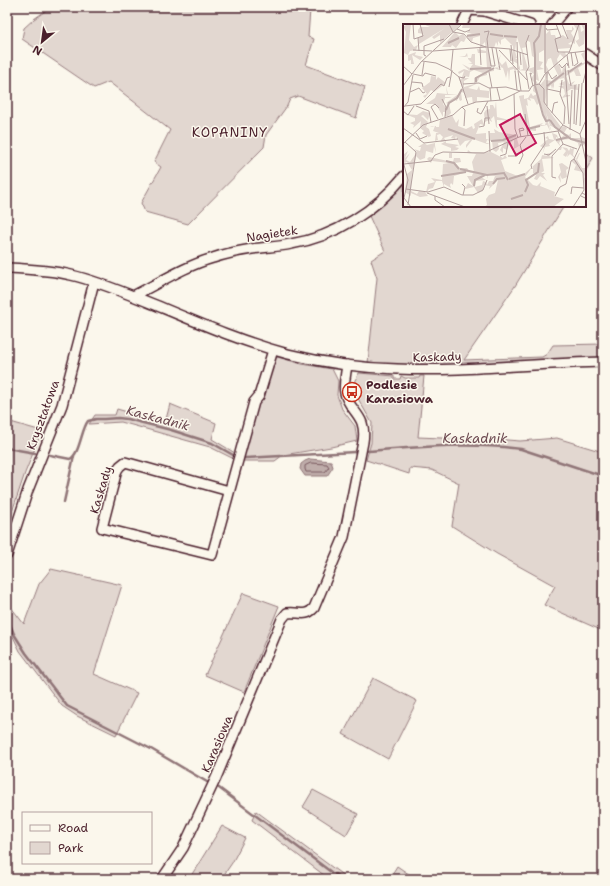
<svg xmlns="http://www.w3.org/2000/svg" width="610" height="886" font-family="'Shantell Sans',sans-serif">
  <rect width="100%" height="100%" fill="#fbf7ec"/>
  <filter id="ink" filterUnits="userSpaceOnUse"><feTurbulence type="fractalNoise" baseFrequency=".025" numOctaves="2"/><feDisplacementMap in="SourceGraphic" scale="8" xChannelSelector="R" yChannelSelector="G"/><feConvolveMatrix kernelMatrix="1 2 1 2 8 2 1 2 1" color-interpolation-filters="sRGB"/></filter>
  <g filter="url(#ink)">
    <path fill="#e2d7d0" stroke="#967b7e" d="M51,7H305L310,10L308,37L314,39L306,65L365,87L356,118L298,96L290,99L287,106L266,135L264,147L188,224L145,212L141,203L161,167L154,162L170,130L109,82L94,88L22,39L24,28L34,19Z
      M585,152L593,158L585,172Z
      M404,183V206H564L515,286L464,360L542,357L547,354L553,345L603,344V359C525,359 446,370 368,363L377,278L371,260L385,251L369,216Z
      M274,356L302,364L332,369L338,381L337,395L342,409L355,426L357,441L331,447L283,455L275,461H241L257,403Z
      M359,373L394,376V379H400L401,376L405,378H419L420,376H424L418,437L465,439L481,438L520,441L557,438L603,452V631L544,605L555,586L497,554L452,526L459,483L432,470L410,468L409,474L366,460L371,443L372,423L356,395L354,382Z
      M170,404L216,423L212,439L235,453L234,459L210,447L121,422L89,424L95,415H115L117,409L165,423Z
      M7,421L42,431L25,473L7,527Z
      M51,569L122,585L94,674L137,693L116,735L77,716L62,706L20,651L7,624V602L24,624L39,584Z
      M243,593L279,606L244,692L205,675Z
      M373,678L417,701L388,759L343,734Z
      M313,790L358,814L346,835L303,807Z
      M256,811L348,879H329L252,820Z
      M222,826L245,838L232,863L221,879H189Z
      M397,866L416,879H389Z"/>
    <path fill="#bfadaa" stroke="#907477" d="M310,459L331,461L333,467L327,476H305L300,469L301,464L305,461Z"/>
    <g fill="none" stroke-linecap="round" stroke-linejoin="round">
      <path stroke="#79585e" stroke-width="1" d="M311,463L327,464L329,467L325,472H306L305,469V466Z"/>
      <path stroke="#907477" stroke-width="2.5" d="M7,448L35,453
        M368,451C418,447 470,442 521,449L603,476
        M50,455L70,459C80,454 81,430 88,421L96,419H104L118,418L127,419L171,430L212,443L233,455
        M245,458L355,452
        M64,502L74,456
        M7,617L14,634L26,653L67,706L151,749L207,782
        M219,788L331,872
        M335,874L341,879"/>
      <defs>
        <path id="street" d="M469,10L484,11L530,25
          M462,25L469,10
          M552,25L567,7
          M585,54L603,66
          M7,268C28,269 50,270 71,275C101,282 130,295 158,306C201,324 243,342 288,354C324,363 360,368 397,369C466,372 534,363 603,362
          M133,296C159,283 185,266 213,258C225,254 239,251 252,249C265,247 278,247 291,244C335,237 376,210 404,176
          M229,491L125,462L120,466L117,470L102,528L212,555L254,402L259,396L273,350
          M7,555L28,490L62,405L94,282
          M162,879L183,848L216,778L282,619L287,613C299,611 305,618 314,608L344,537L363,442C364,436 364,429 362,423C358,412 347,405 345,393C343,384 346,374 347,365"/>
      </defs>
      <use href="#street" stroke="#4a1f2b" stroke-width="12"/>
      <use href="#street" stroke="#fbf7ec" stroke-width="9"/>
    </g>
  </g>
  <defs>
    <symbol id="bus-ring" viewBox="-11 -11 22 22"><circle r="9.5" fill="#fbf7ec" stroke="#c8321e" stroke-width="1.5"/><path d="M-5-6H5V4H4V6H2V4H-2V6H-4V4H-5ZM-3.5-4V0h7V-4ZM-3.5 1.2v1.5H-2V1.2ZM2 1.2v1.5H3.5V1.2Z" fill="#c8321e"/></symbol>
  </defs>
  <g fill-rule="evenodd">
    <use href="#bus-ring" x="341" y="381" width="22" height="22"/>
  </g>
  <g text-anchor="middle" dominant-baseline="central" stroke-width="3" stroke-linejoin="round" paint-order="stroke">
    <g font-size="12" fill="#4a1f2b" stroke="#fbf7ec">
      <text transform="translate(272 234) rotate(-9)">Nagietek</text>
      <text transform="translate(437 357) rotate(-2)">Kaskady</text>
      <text transform="translate(43 415) rotate(-70)">Kryształowa</text>
      <text transform="translate(101 490) rotate(-73)">Kaskady</text>
      <text transform="translate(217 744) rotate(-67)">Karasiowa</text>
    </g>
    <g font-size="12" font-weight="bold" fill="#4a1f2b" stroke="#fbf7ec" text-anchor="start">
      <text x="366" y="385">Podlesie<tspan x="366" dy="14">Karasiowa</tspan></text>
    </g>
    <g font-size="13" letter-spacing="1" fill="#4a1f2b" stroke="#fbf7ec">
      <text x="230" y="132">KOPANINY</text>
    </g>
    <g font-size="13" font-style="italic" fill="#6d4a51" stroke="#fbf7ec">
      <text transform="translate(158 418) rotate(15)">Kaskadnik</text>
      <text x="475" y="438">Kaskadnik</text>
    </g>
  </g>
  <g transform="translate(403 24)">
    <rect width="183" height="183" fill="#fbf7ec"/>
    <path d="M0,0H8L6,16L11,23L15,21L13,26L7,27L5,31L13,28L12,31L20,33L17,36L9,31L11,40H8V36L5,37V31L1,29L3,8L0,2H3ZM20,0H58L37,19V11L31,15L29,13L42,4L16,20L15,14L21,10L15,9V6L17,3H27ZM60,0H143V10L147,6L148,11H152L153,14L160,11L165,15L163,6H169V2L171,5L168,9L173,17L176,15L175,7L170,0H177L178,8L181,6L178,0H183L181,20L176,23L172,16V20L168,18L165,20L169,21L167,24L154,25L156,29L162,28L163,31L161,34L157,30L154,35L155,40L151,43L148,34L145,35L143,41L146,47L143,56L149,57L153,52L156,53L151,43L156,40L159,49L160,43L164,47L182,38L178,30L183,27V39L175,44L178,52H173L171,47L163,52L166,60L172,57L169,61L174,60L175,66L168,65L163,68V71H167L168,75L167,72L159,74L162,70L161,65L155,62H161L156,60L162,57L161,54L156,55L151,59V65L150,62L149,65L148,61L144,65L142,81L158,103L156,105L161,102L164,104L161,109L166,111L168,109V114H177L178,117L177,112L183,115V125L181,121L176,123L175,119L167,115L158,116L156,119L158,123L164,124L166,127L168,123V125L171,124L170,131L173,135L176,129H177L174,136L179,144H183V155L181,151L183,158V164L182,165L180,148L171,146L173,141L168,137L171,135L175,137L167,130L164,133L165,129L163,133L160,131L163,127L159,123L158,126H155L158,123L152,116L146,120L147,122L142,123L139,131L144,132L143,130L151,128L146,132L151,134L139,135L141,147L138,149H142L140,151L144,157L137,152L134,156L131,155L133,151L130,149V142L122,153L130,161L134,162L138,158L137,162L152,168L151,172L161,175L150,183H81L84,181L83,175L86,171L92,169L95,156L86,165L87,162L81,161L80,167L75,169L71,163L62,165L65,159L70,162L64,152H69L70,149L64,148L51,152L50,161L48,159L47,161L48,164L41,160V163L39,157H33L30,164L26,165L24,168H23L25,160L32,158L28,154L39,156L40,140L46,139L29,137L28,139L24,135L26,133L50,138L51,134H46V129H49V134H57L58,138L52,139L57,144H64L66,147L71,148L69,138L73,130L64,129L65,126L69,129L88,128L100,134L102,131L104,134L98,136L102,147L115,152L121,150L138,135L141,124L137,122L145,115L142,114L145,112L146,115L151,116L143,88L147,107L144,101L133,103V107L124,106L116,72L121,71V75L125,74L128,69L130,72L134,70L130,67L131,58L128,55L131,50L126,47L113,46L112,49L111,45L107,46L106,58L105,46L103,54L100,44L95,42L96,46L91,44V47L84,48V51L77,53L73,60L65,64L74,66L76,62L77,66L86,67V74L74,73V77L70,80L69,73L62,74V69L58,68L59,76L57,77L55,73L54,77L52,76L46,80L48,89L45,92H42L43,88H40V93L33,80H23L32,74L34,69L44,70L43,62L45,70L55,71L60,65L55,53L58,56L61,47L56,50L55,48L61,45L67,47L59,40L67,44L70,40H65L69,39L65,35V32L62,33L56,32H62L64,29L65,34H68L69,30H72V41L84,44L83,29H75L74,25L83,27L82,18L79,21L83,23L77,24V12L70,14L69,18L64,14L69,11H63L69,9H64L67,4H59ZM114,13L119,29L120,45L117,46V41L115,46L111,42L105,44L103,37L99,41L96,37L98,30L95,37L98,43L89,44L85,22L91,24L93,18L95,22V17L98,21V16L102,14L110,22V37L115,40L114,35H112L114,34L112,27ZM123,16L127,18L129,32L132,34L131,43L125,45L119,24L124,23ZM141,26L142,55L138,60H135L132,55L136,57L134,46L141,45L137,43L140,38L136,37V29ZM71,46L80,49L71,54V60L61,63V57L66,54H61V52L66,53L67,48ZM42,71H54L43,79L45,80L43,84L40,80L42,74H46L49,73H42ZM127,74L131,75L134,81L137,78L143,98L142,101H138L140,99L127,103L123,81L125,82L124,75L128,77ZM146,101L156,106L161,111L156,116L153,115V113L155,114L154,111L149,109ZM84,151V155L85,151L92,152L90,157H86L84,161L83,158L80,157L79,161L72,163V157L83,156L78,153ZM52,8L56,12L60,10L63,14L61,18L58,17L53,24L49,21L48,23H39ZM28,52L33,53V56L35,53L43,59L31,68L28,66L22,74L20,72L24,70L19,64L27,58ZM93,77L94,93L110,97L94,96V103L96,105V108L113,111L116,122L111,125V116L106,120L104,126L100,124V129L97,126L101,118L95,119L96,125L93,128L90,126L89,117L84,116L83,119H87L84,120L70,115L63,124V121L67,116L62,117L57,122L53,112L52,115L48,114L50,111L41,114L43,117V119L56,121L52,123L56,124L54,126L48,127V124L38,120L43,117L37,118L40,113L37,110L34,111L35,116L32,117L33,109H36L30,107L32,102L27,103L29,102H33V103H36L37,95L49,91L53,99L56,95L55,102L63,105L69,102L70,105L72,104L71,100L79,95L81,101L77,100L73,110L83,109V115L87,116V109H92L91,105L96,108V105L93,103L91,92L88,95L89,98L86,96L82,98L81,89L83,86L87,85V81H90L92,85ZM20,87L27,89L25,96L20,91L18,92L25,98L23,103L26,105L28,112L21,115L26,113L19,109L21,107L17,104L18,97L10,104L11,101L7,99L12,97V94L2,90L14,91ZM21,119L24,121L32,119V121L33,129L31,122L30,129L23,127L22,134L17,136L13,132L9,149L8,167L14,170L16,167L22,168L25,172L17,173L8,169V172L2,168L4,150L9,146L4,138L1,139L0,131L5,127L2,134L7,129L3,136L7,138L14,128L11,125L17,127L18,123H15ZM159,139L166,144L163,146L164,153L159,155L157,151L158,159L155,153L158,148L156,140Z" fill="#e2d7d0" fill-rule="evenodd"/>
    <path fill="none" stroke="#bfadaa" stroke-width="2" d="M87,10L100,12M64,12L77,10M101,12L114,13M45,19L56,14M132,31L131,19L136,12L138,0M132,31V61M67,45L88,44M166,48L179,39M73,58V54L91,44M132,62L140,91L143,97L147,96M144,62L161,49M43,86L46,79L54,74L59,65M147,96L152,103L168,115L183,119M45,105L72,115M124,105L137,102M153,116L166,113M88,117L100,116L113,111M43,137L51,139L56,145M57,145L84,151L101,149L105,156M38,152L63,148M106,155L122,150M90,160L94,155L102,154M71,162L72,156L82,151M122,168L125,161L123,156L135,148L136,139M108,175L120,171"/>
    <path fill="none" stroke="#b4a19f" stroke-width="1" d="M10,0L11,15L20,12L17,0M46,0L50,8L61,10L68,18L83,23M142,0V49M153,0L158,13L152,15L155,28H166M159,0L165,15M143,4L144,6L155,5M54,5L62,8L67,6M81,8L86,7L84,15L85,24M15,14L16,27M114,18L115,45M108,21L110,40M77,24L78,41M85,24L88,42H92L89,24M93,24L97,46M107,25L108,37M10,26L29,27M96,26L124,56M30,27L83,23L107,25L125,31M117,28L118,41M168,28L170,42M166,29L183,27M164,31L166,44M23,32L21,31V22L41,15M19,37L33,39L46,45L56,53L61,54L62,52M156,40L159,44L164,39L165,42M162,41L166,100M0,42L9,50M171,42L175,39L172,28M48,46L50,26M165,46L168,62M112,47L114,66M115,47L118,67M86,48L89,64M144,48V82M145,48L149,55L154,51M10,50L20,52L22,49L33,52M129,50L127,49L130,62M19,51L21,38M56,53L65,80M159,56L157,70L162,83L161,100M9,58L19,59L20,63M180,59L183,47M60,60L76,59L86,64L103,63L117,67M136,60L142,50L166,29L176,0M136,60L141,65V78L145,84L160,101L177,110M0,62L18,38L59,0M46,63L49,46M87,64L88,77M94,64L97,76M126,65L123,48L126,43L123,19L126,11M144,65L158,68M7,68L16,64L20,69L22,68M111,70L112,105L115,114M39,75L43,83L42,93M2,82L18,80L38,60L41,62L44,54L47,53M13,82L26,87L28,98M84,82L86,100M59,83L62,86L61,102M0,84L5,78L10,51M75,84L74,88L78,90L85,77M0,87L5,91L11,82M149,89L151,79L155,78M122,90L125,112M35,95L28,83L32,80L36,84M171,100L172,61M173,101L176,60M177,102L179,59M76,103L81,102L82,94H87M0,104L21,119L55,115M167,106L169,66M86,107L87,128M117,107L121,106L120,104L116,105L118,113M155,107L160,120M13,109L17,115L24,112M177,110L183,138M177,110L183,96M2,118L13,128L5,181M0,120L20,101L50,91L59,83L73,78L99,76L117,67H126L129,62L136,60M160,120L174,125M141,130L146,131L153,125M97,132L103,130L105,119M105,132H114L117,128M0,137L5,156L1,174L8,183M1,140L28,137L32,131L40,128L81,129L116,113L155,107L160,101M116,140L120,131L117,121L123,113M129,145L128,141L142,120L141,108M153,154L149,153V132L160,120M59,160L62,163L60,171M3,165L25,168L41,163L59,171H70L80,166L84,156M24,169L62,183M168,170L169,163L181,164M32,172V176L42,183M152,172L157,163L163,160L168,137L171,135M178,172L182,174L183,171L179,169M170,183L181,166L180,149L171,135L178,120"/>
    <path fill="#c2185b" fill-opacity="0.15" stroke="#c2185b" stroke-width="2" d="M117,90L133,119L113,131L97,101Z"/>
    <rect width="183" height="183" fill="none" stroke="#4a1f2b" stroke-width="2"/>
  </g>
  <rect width="610" height="886" fill="none" stroke="#fbf7ec" stroke-width="24"/>
  <rect x="12" y="12" width="586" height="862" fill="none" stroke="#4a1f2b" stroke-width="1.5" filter="url(#ink)"/>
  <rect x="22" y="812" width="130" height="52" fill="#fbf7ec" stroke="#b4a19f"/>
  <rect x="30" y="825" width="20" height="6" fill="#fbf7ec" stroke="#b4a19f"/>
  <text x="58" y="832" font-size="12" fill="#4a1f2b">Road</text>
  <rect x="30" y="842" width="20" height="12" fill="#e2d7d0" stroke="#b4a19f"/>
  <text x="58" y="852" font-size="12" fill="#4a1f2b">Park</text>
  <g transform="translate(42 42) rotate(209)" stroke="#fbf7ec" stroke-width="3" paint-order="stroke">
  <path d="M0-3L7 15L0 10L-7 15Z" fill="#4a1f2b"/>
  <text y="-6" font-size="11" font-weight="bold" text-anchor="middle" fill="#4a1f2b">N</text>
  </g>
</svg>
